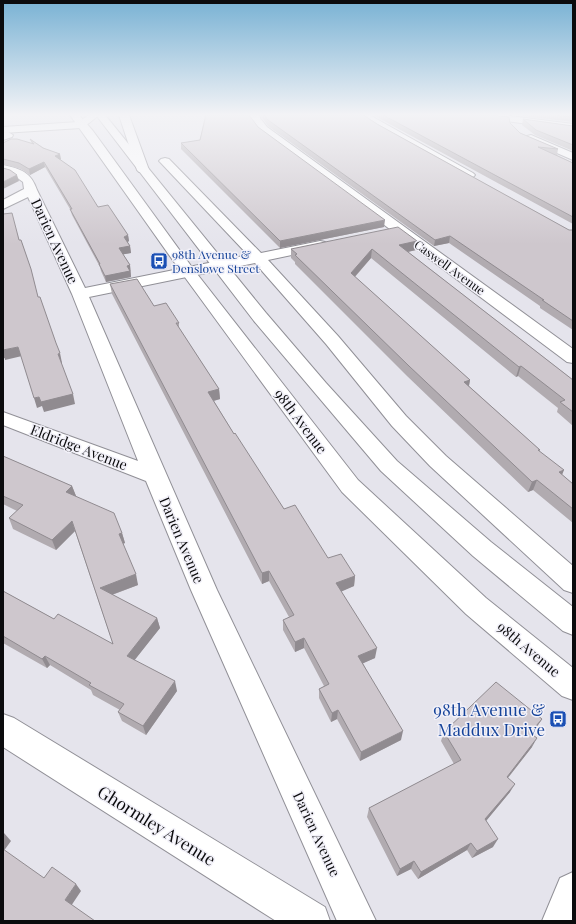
<svg xmlns="http://www.w3.org/2000/svg" width="576" height="924" font-family="'Playfair Display',serif">
  <rect width="100%" height="100%" fill="#e5e4ec"/>
  <g fill="none" stroke-linecap="round" stroke-linejoin="round">
    <defs>
      <path id="street" d="M251,115H259L260,118L267,127L573,349V363L567,362L259,131L250,118Z
        M362,115H371L373,117L473,173L475,175L473,177H465L366,121Z
        M480,115H503L573,124V130L485,118Z
        M8,132L13,135L12,137L3,140V133Z
        M531,135L573,153V160L527,140L526,138L527,136Z
        M165,158L169,159L261,253L320,241L325,242L327,245L325,248L268,260L338,336L406,416L446,456L573,566V593L564,590L430,466L392,426L326,344L255,263L89,297L217,590L376,921H337L191,590L146,481L3,425V412L138,461L72,294L28,197L3,209V200L24,189L23,182L12,174L3,172V165C21,169 31,172 37,190L85,288L248,255L161,163L159,161L161,159Z
        M3,714L14,718L325,907L330,921H276L3,747Z
        M573,872V921H542L560,878Z"/>
      <path id="primary" d="M70,115H79L93,131L194,270L358,480L486,598L573,668V700L562,696L466,614L342,492L184,276Z
        M96,115H105L266,313L326,383L397,461L491,542L573,607V635L563,631L473,556L381,471L254,321Z"/>
      <path id="highway" d="M89,115H99L84,127L81,128L3,133V127L78,122Z
        M119,115H129L149,170L147,172H139L137,170Z"/>
    </defs>
    <use href="#street" stroke="#919097" stroke-width="2"/>
    <use href="#primary" stroke="#919097" stroke-width="2"/>
    <use href="#highway" stroke="#919097" stroke-width="2"/>
    <use href="#street" fill="#fff" fill-rule="evenodd"/>
    <use href="#primary" fill="#fff" fill-rule="evenodd"/>
    <use href="#highway" fill="#fff" fill-rule="evenodd"/>
  </g>
  <path fill="#b1abb0" d="M205,115H251L250,116L258,127L384,227L280,248L181,149V143L200,140Z
    M260,115H364L365,116L377,124L569,230H573V330L540,308V306L449,243L434,246L268,126Z
    M373,115H489L510,123L520,133L558,149L557,155L555,154L573,163V224Z
    M522,115H573V122L522,116Z
    M523,119L573,126V151L535,135L522,125Z
    M30,139L61,159L60,160L98,207L128,235L129,241L127,242L130,246L131,253L123,254L130,265L131,277L106,282L101,271L100,267L72,215L70,209L45,167L30,175L21,169L3,164V143L32,144Z
    M417,241L416,250L408,252L573,380V426L557,412L558,408L518,376L516,377L371,258L355,277L470,380L469,386L540,450L539,451L562,475L573,484V523L533,490L528,492L407,376L295,264V262L291,258V249Z
    M110,284L154,306L179,323V328L219,389L220,399L214,401L234,434L284,509L328,558L355,576L354,586L341,591L375,658L363,663L401,740L360,761L337,719L331,722L319,698V689L324,686L304,648L295,652L283,630V620L289,617L269,581L262,584L112,294Z
    M3,456L72,486L76,496L122,533L125,543L123,544L138,585L112,595L157,618L160,628L134,660L177,691L146,735L122,721L118,712L120,710L93,695L91,690L50,665L47,668L3,643V591L54,619L113,644L75,531L56,550L13,529L9,518L17,511L3,504Z
    M542,719L532,734V747L508,778L510,792L486,821L493,847L472,858L467,850L418,879L411,869L397,876L367,817L369,808L454,764L441,741L444,732Z"/>
  <path fill="#908b90" d="M60,154L61,159L57,162L55,156Z
    M44,162L45,167L30,175L29,169Z
    M17,175L19,181L3,189V182Z
    M385,220L384,227L280,248V241Z
    M128,235L129,241L125,244L124,237Z
    M450,236L449,243L434,246L435,240Z
    M417,241L416,250L398,254L399,245Z
    M130,246L131,253L120,255L119,248Z
    M372,249L371,258L350,282L351,273Z
    M130,265L131,277L106,282L105,276L127,266Z
    M18,347L22,356L5,360V358L3,359V350Z
    M60,353L62,363H61L58,354Z
    M521,366L518,376L516,377L519,367Z
    M470,380L468,390L464,382Z
    M219,389L220,399L209,402L208,392Z
    M73,394L75,404L44,412L42,406L37,408L34,398L39,397Z
    M564,470L560,480L559,472Z
    M537,480L533,490L528,492L532,482Z
    M72,486L76,496L69,502L66,492Z
    M72,521L75,531L56,550L52,540Z
    M122,533L125,543L122,544L119,534Z
    M269,571V581L262,584V573Z
    M136,574L138,585L103,598L100,588Z
    M355,576L354,586L336,594V583Z
    M157,618L160,628L130,666L127,656Z
    M304,638V648L295,652V642Z
    M377,648L375,658L357,666L358,656Z
    M45,656L50,665L47,668L42,659Z
    M175,681L177,691L146,735L143,726Z
    M338,710L337,719L331,722L332,713Z
    M542,719L536,728L525,742L530,733Z
    M403,731L401,740L360,761L361,752Z
    M537,738L532,747L502,785L507,777Z
    M515,784L510,792L481,827L485,819Z
    M4,833L11,841L3,852V835Z
    M498,839L493,847L472,858L477,851Z
    M471,843L467,850L418,879L421,872Z
    M414,861L411,869L397,876L400,869Z
    M76,884L81,891L71,906L65,900Z"/>
  <path fill="#cec7cd" stroke="#908b90" d="M206,115H249L258,127L385,220L280,241L181,143L200,140Z
    M264,115H364L365,116L377,124L569,230H573V321L542,300H544L450,236L435,240L268,120Z
    M383,115H489L509,117L510,123L520,133L558,149L538,147L573,163V217Z
    M555,115H573V117Z
    M523,119L573,126V145L536,130Z
    M11,139H17L34,144L30,139L43,148L60,154L55,156L75,170L98,207L108,205L128,235L124,237L130,246L119,248L130,265L127,266L130,271L105,276L99,264H100L70,209H72L44,162L29,169L19,163L3,159V143Z
    M3,168L10,170L17,175L3,182Z
    M12,213L19,240H21L31,269L38,297H40L56,343L60,353L58,354L73,394L41,402L39,397L34,398L18,347L3,350V214Z
    M398,227L417,241L399,245L573,380V412L560,402L565,400L521,366L519,367L372,249L351,273L470,380L464,382L540,450H538L564,470L559,472L573,484V509L537,480L532,482L409,366L295,255L297,254L291,249Z
    M137,279L154,306L166,303L179,323H176L219,389L208,392L234,434L235,433L284,509L295,505L328,558L341,554L355,576L336,583L377,648L358,656L403,731L361,752L338,710L332,713L319,689L329,684L304,638L295,642L283,620L294,615L269,571L262,573L110,284Z
    M3,456L72,486L66,492L114,513L122,533L119,534L136,574L100,588L157,618L127,656L175,681L143,726L118,712L124,704L89,685L91,683L45,656L42,659L3,636V591L54,619L58,614L113,644L72,521L52,540L9,518L23,505L3,496Z
    M496,682L542,719L530,733L537,738L507,777L515,784L485,819L498,839L477,851L471,843L421,872L414,861L400,869L369,808L461,760L444,732Z
    M3,849L44,878L52,867L76,884L65,900L95,921H3Z"/>
  <linearGradient id="sky" x2="0" y2="1"><stop stop-color="#79b2d4"/><stop offset="0.47" stop-color="#f3f3f6"/><stop offset="1" stop-color="#f3f3f6" stop-opacity="0"/></linearGradient>
  <rect width="576" height="244" fill="url(#sky)"/>
  <defs>
    <symbol id="bus-square" viewBox="-11 -11 22 22"><rect x="-9" y="-9" width="18" height="18" rx="4" fill="#1a4fb4" stroke="#f2f1f9"/><path d="M-5-6H5V4H4V6H2V4H-2V6H-4V4H-5ZM-3.5-4V0h7V-4ZM-3.5 1.2v1.5H-2V1.2ZM2 1.2v1.5H3.5V1.2Z" fill="#fff"/></symbol>
  </defs>
  <g fill-rule="evenodd">
    <use href="#bus-square" x="149" y="251" width="20" height="20"/>
    <use href="#bus-square" x="548" y="709" width="20" height="20"/>
  </g>
  <g text-anchor="middle" dominant-baseline="central" stroke-width="3" stroke-linejoin="round" paint-order="stroke">
    <g font-size="12" fill="#164399" stroke="#f2f1f9" text-anchor="start">
      <text x="172" y="254">98th Avenue &amp;<tspan x="172" dy="14">Denslowe Street</tspan></text>
    </g>
    <g font-size="12" fill="#0b0b0d" stroke="#f2f1f9">
      <text transform="translate(450 267) rotate(36)">Caswell Avenue</text>
    </g>
    <g font-size="14" fill="#0b0b0d" stroke="#f2f1f9">
      <text transform="translate(55 241) rotate(65)">Darien Avenue</text>
      <text transform="translate(301 421) rotate(53)">98th Avenue</text>
      <text transform="translate(79 447) rotate(21)">Eldridge Avenue</text>
      <text transform="translate(182 540) rotate(67)">Darien Avenue</text>
      <text transform="translate(529 649) rotate(40)">98th Avenue</text>
      <text transform="translate(317 834) rotate(65)">Darien Avenue</text>
    </g>
    <g font-size="17" fill="#164399" stroke="#f2f1f9" text-anchor="end">
      <text x="545" y="709">98th Avenue &amp;<tspan x="545" dy="20">Maddux Drive</tspan></text>
    </g>
    <g font-size="17" fill="#0b0b0d" stroke="#f2f1f9">
      <text transform="translate(157 825) rotate(32)">Ghormley Avenue</text>
    </g>
  </g>
  <rect width="576" height="924" fill="none" stroke="#0b0b0d" stroke-width="8"/>
</svg>
